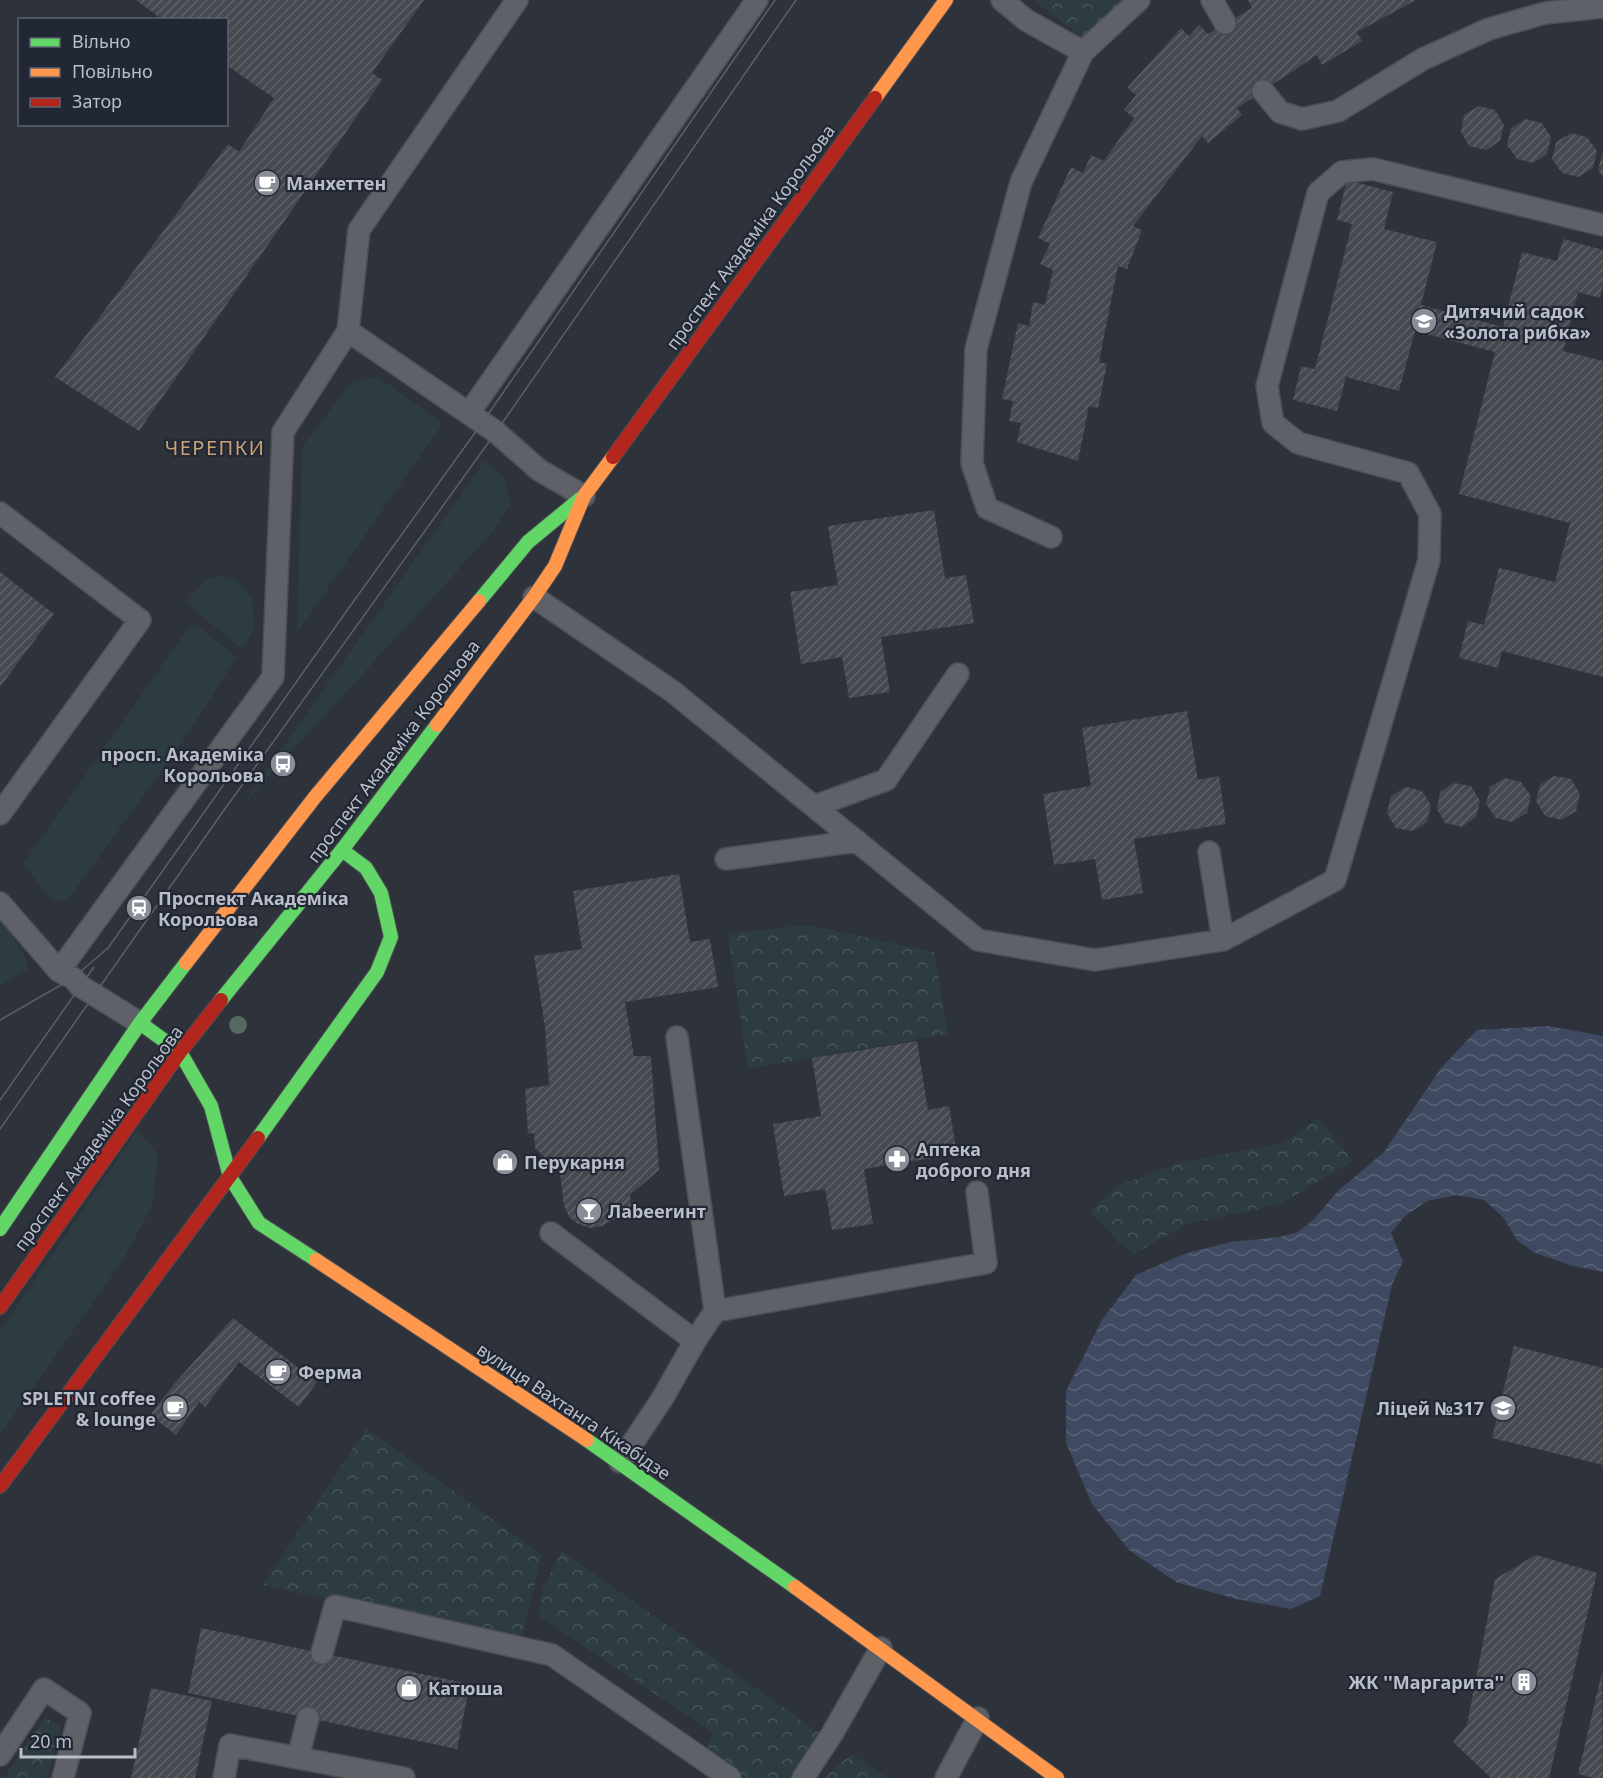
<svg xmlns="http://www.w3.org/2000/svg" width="1603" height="1778" font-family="'Noto Sans',sans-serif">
  <defs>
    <pattern id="forest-crowns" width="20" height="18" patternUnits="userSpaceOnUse" patternTransform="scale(1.5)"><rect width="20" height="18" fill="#2c3c40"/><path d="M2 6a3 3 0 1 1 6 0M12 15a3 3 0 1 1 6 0" fill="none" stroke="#48565a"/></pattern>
    <pattern id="water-waves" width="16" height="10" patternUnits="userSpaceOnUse" patternTransform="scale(1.5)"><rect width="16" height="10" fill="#3f4a62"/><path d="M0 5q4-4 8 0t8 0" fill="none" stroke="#596277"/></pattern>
    <pattern id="building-hatch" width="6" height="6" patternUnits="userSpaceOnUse" patternTransform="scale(1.5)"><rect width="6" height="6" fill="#45484e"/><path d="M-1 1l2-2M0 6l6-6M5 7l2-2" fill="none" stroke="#5e6166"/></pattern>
  </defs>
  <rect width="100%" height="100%" fill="#2e323a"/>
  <path fill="#2c3c40" d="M377,376L443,423L297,633L302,447L351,382Z
    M485,460L504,478L511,504L492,533L241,807Z
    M223,575L239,582L252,599L255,627L242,649L186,603L204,581Z
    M195,624L237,657L184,740L67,901L51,899L23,864L188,628Z
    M0,915L26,959L28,969L0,986Z
    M138,1129L158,1155L152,1206L122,1262L0,1434V1331Z"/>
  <path fill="url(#forest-crowns)" d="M1033,0H1123L1082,37Z
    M808,925L934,952L948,1034L748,1069L728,933Z
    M1318,1118L1353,1161L1280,1204L1187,1224L1134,1254L1118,1242L1089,1211L1120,1185L1182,1162L1284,1143Z
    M366,1428L542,1555L520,1642L263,1585Z
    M562,1551L821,1734L792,1778H743L702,1754L713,1733L539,1616L542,1590Z
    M45,1717L61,1727L47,1778H4Z
    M853,1754V1755L888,1778H826L835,1766Z"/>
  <path fill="url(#water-waves)" d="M1549,1026L1603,1036V1272L1573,1266L1535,1253L1517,1240L1503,1217L1484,1200L1457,1195L1427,1201L1405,1216L1391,1233L1403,1261L1392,1285L1320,1596L1291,1609L1236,1599L1176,1582L1129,1550L1092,1504L1066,1443V1391L1102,1320L1136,1275L1184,1254L1230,1242L1279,1237L1298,1232L1314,1219L1337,1192L1384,1152L1441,1068L1477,1030Z"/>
  <path fill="url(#building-hatch)" d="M136,0H424L372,73L382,80L139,431L55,377L228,144L239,152L274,98L226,65V20H163Z
    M1248,0H1416L1357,32L1362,41L1322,65L1317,55L1237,108L1242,115L1208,143L1202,136L1133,226L1142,230L1127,269L1118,266L1099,362L1107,364L1098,408L1089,406L1078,461L1017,442L1021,423L1009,421L1013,401L1002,399L1018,323L1029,326L1033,302L1045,305L1053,270L1040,264L1050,244L1038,238L1071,167L1083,173L1091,155L1104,161L1134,118L1124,110L1136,95L1127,88L1181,28L1189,36L1199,25L1208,34L1252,8Z
    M1479,106L1495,110L1504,125L1500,141L1486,150L1469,146L1461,132L1464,115Z
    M1526,119L1542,123L1551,137L1547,154L1533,163L1517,159L1507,145L1511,128Z
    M1571,133L1587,137L1597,151L1593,168L1578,177L1562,173L1552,159L1556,142Z
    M1602,154H1603V177L1598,170Z
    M1347,180L1393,192L1384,229L1437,242L1421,305L1503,327L1522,252L1557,261L1563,239L1603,250V284L1600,298L1578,292L1563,351L1603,361V677L1502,651L1498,668L1459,658L1468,621L1484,625L1499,568L1555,582L1570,523L1459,494L1495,352L1415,331L1399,391L1346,377L1337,411L1293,400L1301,366L1315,369L1352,224L1337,220Z
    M934,510L945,578L966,575L974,623L881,637L890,692L849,698L842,657L801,664L790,592L838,585L828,526Z
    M0,572L54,614L0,687Z
    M1187,711L1198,780L1219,776L1226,824L1134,839L1143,893L1102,900L1095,859L1054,865L1043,794L1091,786L1082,728Z
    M1554,776L1571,779L1580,794L1576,811L1562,820L1545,816L1536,801L1540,785Z
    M1505,778L1521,782L1531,796L1527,813L1512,822L1496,818L1486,804L1490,787Z
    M1454,783L1471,786L1480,801L1476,817L1462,827L1445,823L1437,809L1440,792Z
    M1406,787L1422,791L1431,805L1427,822L1413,831L1396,828L1387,813L1391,796Z
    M679,874L690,942L710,939L718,987L625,1002L634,1056H651L659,1170L630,1195L632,1218L612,1220L602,1226L590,1228L578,1224L569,1217L564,1206L558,1157H544L535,1148L534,1133L528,1134L525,1089L549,1085L545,1028L534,956L582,949L573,891Z
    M917,1041L928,1110L949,1106L957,1154L864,1169L873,1224L832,1230L825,1189L784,1196L773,1124L821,1116L812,1058Z
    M233,1318L317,1382L299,1407L239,1362L205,1407L199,1402L176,1435L150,1415L175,1383Z
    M1514,1346L1603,1368V1465L1492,1438Z
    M1536,1555L1597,1573L1549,1778H1491L1453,1742L1467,1725L1495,1579Z
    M201,1628L470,1684L457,1749L188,1693Z
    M1602,1672L1603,1778H1594L1578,1774Z
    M151,1688L212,1701L195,1778H131Z"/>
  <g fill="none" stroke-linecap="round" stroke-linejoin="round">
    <defs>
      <path id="lane" d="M517,0L359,230L348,331L496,432L539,470L584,496
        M1002,0L1026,20L1083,52L1139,0
        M1212,0L1225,23
        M1263,91L1280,112L1302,119L1338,111L1423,59L1489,29L1545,13L1603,7
        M469,413L757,0
        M0,513L140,620L0,814
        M1051,537L987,508L972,463L976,349L1021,182L1083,52
        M534,597L672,691L978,940L1095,960L1223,940L1209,852
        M815,806L886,780L958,674
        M726,859L857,841
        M0,903L59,971L73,978L80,986L140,1023
        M1223,940L1335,880L1429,560L1430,514L1408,473L1298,443L1273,423L1267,386L1318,193L1342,172L1373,169L1603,225
        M59,971L273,677L283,432L348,331
        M677,1037L715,1311
        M551,1233L695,1341
        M620,1462L662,1399L695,1341L715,1311L986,1263L977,1192
        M322,1653L335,1606L552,1655L730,1778
        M0,1755L44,1689L80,1713L63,1778
        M298,1758L308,1718
        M224,1778L230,1745L404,1778
        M803,1778L832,1734L881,1648
        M946,1778L978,1718"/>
      <path id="fast" d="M479,601L528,542L580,499
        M221,1000L342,850L437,725
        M140,1023L180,1052L211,1106L230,1177L259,1223L316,1260
        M258,1138L377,972L391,937L381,893L366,868L342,850
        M0,1229L140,1023L186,963
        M587,1440L795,1587"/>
      <path id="slow" d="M875,98L946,0
        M437,725L534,597L555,566L584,496L613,457
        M186,963L315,797L479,601
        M316,1260L587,1440
        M795,1587L1057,1778"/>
      <path id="jam" d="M613,457L875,98
        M0,1307L180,1052L221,1000
        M0,1486L258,1138"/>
    </defs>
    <use href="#lane" stroke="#4c4e54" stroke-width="24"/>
    <use href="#fast" stroke="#4c4e54" stroke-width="16"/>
    <use href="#slow" stroke="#4c4e54" stroke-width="16"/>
    <use href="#jam" stroke="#4c4e54" stroke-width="16"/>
    <use href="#lane" stroke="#5e6168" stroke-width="21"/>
    <use href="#fast" stroke="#63d668" stroke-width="14"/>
    <use href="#slow" stroke="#ff974d" stroke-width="14"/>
    <use href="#jam" stroke="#b3261e" stroke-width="14"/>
    <path stroke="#5c5f66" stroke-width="1.5" d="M0,1020L73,978L108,948L348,609L482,423L775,0
      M0,1100L94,967
      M0,1129L222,813L496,432L796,0"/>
  </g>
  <circle fill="#546a60" cx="238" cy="1025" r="9"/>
  <defs>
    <symbol id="cafe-disc" viewBox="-11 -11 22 22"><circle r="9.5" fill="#888d97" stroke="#212734"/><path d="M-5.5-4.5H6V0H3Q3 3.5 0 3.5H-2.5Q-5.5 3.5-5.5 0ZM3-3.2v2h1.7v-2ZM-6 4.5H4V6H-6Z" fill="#fff"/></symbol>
    <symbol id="school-disc" viewBox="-11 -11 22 22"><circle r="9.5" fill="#888d97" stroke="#212734"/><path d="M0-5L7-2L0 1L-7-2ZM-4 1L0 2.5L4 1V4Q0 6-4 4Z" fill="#fff"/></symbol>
    <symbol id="bus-disc" viewBox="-11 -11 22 22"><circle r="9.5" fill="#888d97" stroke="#212734"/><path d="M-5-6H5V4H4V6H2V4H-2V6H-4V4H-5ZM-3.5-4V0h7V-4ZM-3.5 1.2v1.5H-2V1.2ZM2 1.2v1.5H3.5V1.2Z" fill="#fff"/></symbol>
    <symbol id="station-disc" viewBox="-11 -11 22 22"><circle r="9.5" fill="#888d97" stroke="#212734"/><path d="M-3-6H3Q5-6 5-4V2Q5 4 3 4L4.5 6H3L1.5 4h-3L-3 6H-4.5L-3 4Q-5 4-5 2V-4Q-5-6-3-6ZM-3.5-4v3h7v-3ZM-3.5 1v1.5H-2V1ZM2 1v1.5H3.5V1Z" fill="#fff"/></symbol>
    <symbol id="pharmacy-disc" viewBox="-11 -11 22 22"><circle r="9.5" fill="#888d97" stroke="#212734"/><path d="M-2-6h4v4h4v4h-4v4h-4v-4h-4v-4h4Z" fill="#fff"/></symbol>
    <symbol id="shop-disc" viewBox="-11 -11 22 22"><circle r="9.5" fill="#888d97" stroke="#212734"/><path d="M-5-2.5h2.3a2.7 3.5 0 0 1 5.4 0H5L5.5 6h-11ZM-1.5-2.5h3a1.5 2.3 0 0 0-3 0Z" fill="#fff"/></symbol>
    <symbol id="bar-disc" viewBox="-11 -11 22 22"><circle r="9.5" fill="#888d97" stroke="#212734"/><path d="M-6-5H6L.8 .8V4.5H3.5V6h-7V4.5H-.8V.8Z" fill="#fff"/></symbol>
    <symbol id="building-disc" viewBox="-11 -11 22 22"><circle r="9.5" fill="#888d97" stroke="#212734"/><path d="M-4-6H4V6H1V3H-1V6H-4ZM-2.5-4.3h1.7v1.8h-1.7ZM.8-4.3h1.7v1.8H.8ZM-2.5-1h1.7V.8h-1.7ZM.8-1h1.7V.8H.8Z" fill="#fff"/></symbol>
  </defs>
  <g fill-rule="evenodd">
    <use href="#cafe-disc" x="252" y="168" width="30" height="30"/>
    <use href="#school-disc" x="1409" y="306" width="30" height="30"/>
    <use href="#bus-disc" x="268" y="749" width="30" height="30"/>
    <use href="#station-disc" x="124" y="893" width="30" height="30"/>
    <use href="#pharmacy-disc" x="882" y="1144" width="30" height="30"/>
    <use href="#shop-disc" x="490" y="1147" width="30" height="30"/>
    <use href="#bar-disc" x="574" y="1196" width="30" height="30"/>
    <use href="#cafe-disc" x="263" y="1357" width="30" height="30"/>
    <use href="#cafe-disc" x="160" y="1393" width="30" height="30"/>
    <use href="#school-disc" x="1488" y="1393" width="30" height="30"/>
    <use href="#building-disc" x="1509" y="1667" width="30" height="30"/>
    <use href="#shop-disc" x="394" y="1673" width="30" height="30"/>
  </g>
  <g text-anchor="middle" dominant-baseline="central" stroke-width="4.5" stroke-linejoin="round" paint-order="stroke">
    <g font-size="18" font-weight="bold" fill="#b9bec9" stroke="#212734" text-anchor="start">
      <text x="286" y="183">Манхеттен</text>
      <text x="1444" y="311">Дитячий садок<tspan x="1444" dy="21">«Золота рибка»</tspan></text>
      <text x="264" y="754" text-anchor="end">просп. Академіка<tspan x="264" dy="21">Корольова</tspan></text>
      <text x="158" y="898">Проспект Академіка<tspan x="158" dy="21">Корольова</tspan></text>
      <text x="916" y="1149">Аптека<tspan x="916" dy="21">доброго дня</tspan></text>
      <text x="524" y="1162">Перукарня</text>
      <text x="608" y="1211">Лаbeerинт</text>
      <text x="298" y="1372">Ферма</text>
      <text x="156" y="1398" text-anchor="end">SPLETNI coffee<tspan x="156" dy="21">&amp; lounge</tspan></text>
      <text x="1484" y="1408" text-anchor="end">Ліцей №317</text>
      <text x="1504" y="1682" text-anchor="end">ЖК ''Маргарита''</text>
      <text x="428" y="1688">Катюша</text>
    </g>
    <g font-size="18" fill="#b9bec9" stroke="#212734">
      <text transform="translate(750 237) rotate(-54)">проспект Академіка Корольова</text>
      <text transform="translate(393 751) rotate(-53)">проспект Академіка Корольова</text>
      <text transform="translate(98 1138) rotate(-54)">проспект Академіка Корольова</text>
      <text transform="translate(574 1411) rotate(34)">вулиця Вахтанга Кікабідзе</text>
    </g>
    <g font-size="20" letter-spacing="1.5" fill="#cba272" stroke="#212734">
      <text x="215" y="447">ЧЕРЕПКИ</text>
    </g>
  </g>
  <rect x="18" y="18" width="210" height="108" fill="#212734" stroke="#5e6370" stroke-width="1.5"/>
  <rect x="30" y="38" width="30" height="9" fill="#63d668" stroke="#5e6370" stroke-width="1.5"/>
  <text x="72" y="48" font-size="18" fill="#b9bec9">Вільно</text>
  <rect x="30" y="68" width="30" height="9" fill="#ff974d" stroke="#5e6370" stroke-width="1.5"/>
  <text x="72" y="78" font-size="18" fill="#b9bec9">Повільно</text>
  <rect x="30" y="98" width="30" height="9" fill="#b3261e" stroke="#5e6370" stroke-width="1.5"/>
  <text x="72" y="108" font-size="18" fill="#b9bec9">Затор</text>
  <path d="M21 1748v9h114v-9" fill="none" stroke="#b9bec9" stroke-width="3"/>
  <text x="30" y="1748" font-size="18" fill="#b9bec9" stroke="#212734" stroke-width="4.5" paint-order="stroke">20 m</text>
</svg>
